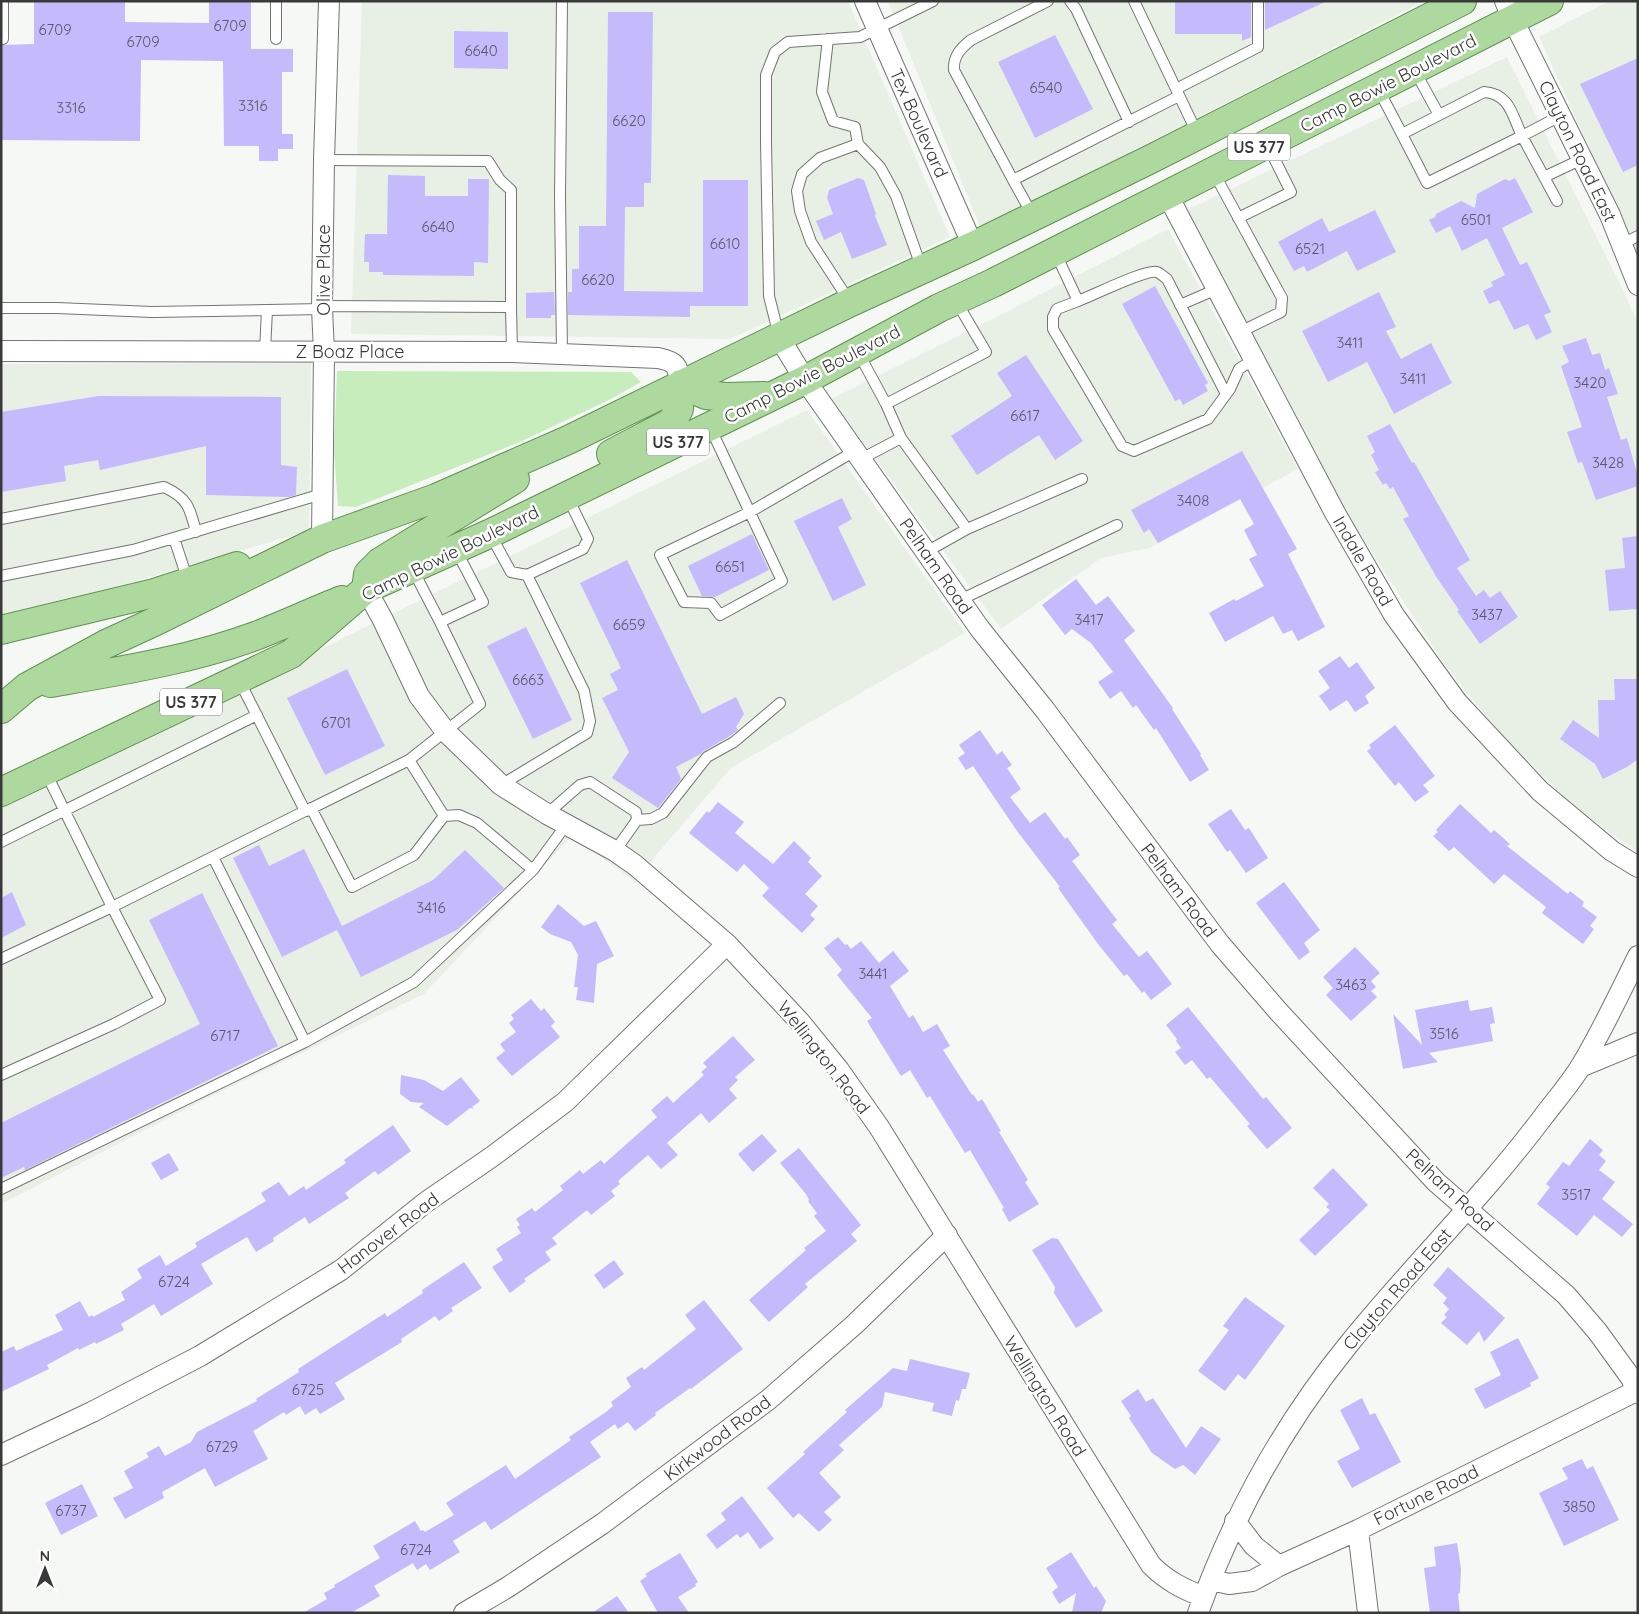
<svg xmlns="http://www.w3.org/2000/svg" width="1639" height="1614" font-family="Quicksand,sans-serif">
  <rect width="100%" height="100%" fill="#f6f8f5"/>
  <path fill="#e8f0e6" d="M362,1H848L950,237L730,339L351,334Z
    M888,1H1424L981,229Z
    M1610,1H1638V255L1539,37Z
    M1507,57L1623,290L1638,323V852L1574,807L1498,731L1444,664L1347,514L1187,210Z
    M1168,229L1298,469L1150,548L1101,558L1001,629L831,399L1004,313Z
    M311,363L309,531L28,612L1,616V364Z
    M807,410L965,633L731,768L634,881L572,836L424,994L206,1099L1,1204V806Z"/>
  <path fill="#c7edbc" d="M337,371L631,372L641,382L611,399L520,442L356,507L338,506L334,452Z"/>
  <path fill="#c4bafc" d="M34,1H125V22L209,23V1H251V49H293V72H282V134H293V149H278V161H259V146H224L223,61L141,60L140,141L1,140V45L34,44Z
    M1175,1H1251V37L1242,41V34H1175Z
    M1265,1H1327L1265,30Z
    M608,12H653L651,183H644V207H625L624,291L703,292V180H748V306H690V317L568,315V292H572V269H579V226H606Z
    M454,31L508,32V69L454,68Z
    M1055,35L1093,109L1035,138L998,62Z
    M1638,58V165L1623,172L1580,84Z
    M388,175L425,176V196H468V179H489L488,263L474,262V276L383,275V272H369V262H364L365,234H387Z
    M858,178L864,180L876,214L875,216L887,245L852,259L841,232L824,240L816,221L833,214L827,198L829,190Z
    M1515,178L1533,212L1502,228L1520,265L1527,262L1551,312L1544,315L1552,332L1536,340L1528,324L1514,330L1499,300L1489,304L1483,291L1493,286L1491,282L1505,275L1487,238L1462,251L1450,226L1436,233L1429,220L1435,217L1436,214L1461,201L1475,208L1477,194L1505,179L1509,181Z
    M1375,210L1396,252L1357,271L1347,251L1307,272L1304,266L1294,271L1278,242L1322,218L1329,232Z
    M1155,286L1208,383L1205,385L1208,391L1183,405L1180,399L1175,401L1122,304Z
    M554,292L555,315H551V318H526V293Z
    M1379,292L1396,327L1386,331L1401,359L1431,343L1452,383L1394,414L1367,362L1328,382L1302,331Z
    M1586,338L1592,355L1600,353L1605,370L1609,368L1618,394L1607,397L1621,440L1627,438L1638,477V486L1596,500L1582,462L1578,463L1567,432L1582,427L1561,366L1569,362L1562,346Z
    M1026,355L1083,441L1055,460L1039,435L977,475L951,436L1012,396L997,373Z
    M98,396L281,397V465L297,467L296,495L289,497L206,495V446L100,470L98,460L64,466L66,481L1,492V412Z
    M1390,424L1412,463L1414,462L1470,560L1457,568L1476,596L1484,590L1490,598L1500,591L1518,617L1480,644L1457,611L1459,610L1437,578L1403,519L1409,516L1393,487L1390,489L1386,483L1383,485L1375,472L1379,470L1371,455L1375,452L1367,436Z
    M1242,451L1297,549L1288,554L1325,627L1298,641L1292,630L1283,634L1273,616L1225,642L1209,613L1234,599L1236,601L1264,586L1249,559L1257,555L1244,530L1254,524L1240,499L1158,543L1149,529L1144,533L1131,510Z
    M842,498L852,519L838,527L866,585L833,601L794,521Z
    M752,534L769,570L715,597L702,596L688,566Z
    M1638,536V609L1609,611L1605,570L1625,568L1622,538Z
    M627,560L702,714L736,697L744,714L736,727L738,730L730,736L704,751L699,755L676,767L681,779L658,808L612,778L629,752L602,698L618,690L610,674L621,668L580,583Z
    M1076,579L1096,605L1108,596L1135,631L1124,640L1173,708L1172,709L1201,754L1200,755L1209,770L1190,782L1156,728L1154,730L1136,705L1133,708L1121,691L1110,699L1098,682L1113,672L1091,643L1072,629L1065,635L1042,605Z
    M526,627L572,720L533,739L487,646Z
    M1340,656L1349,668L1357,662L1375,688L1365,696L1369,703L1355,712L1347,700L1330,711L1319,696L1330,688L1318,671Z
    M347,669L385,746L325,775L287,698Z
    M1614,679H1638V759L1627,767L1603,779L1595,764L1560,739L1573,720L1599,738L1598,700H1615Z
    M1395,725L1435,776L1423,785L1429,792L1415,802L1399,782L1395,786L1367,751L1371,748L1369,745Z
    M980,730L997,755L1002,751L1012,765L1007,768L1021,789L1010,797L1030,823L1045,812L1065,839L1067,837L1080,855L1072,861L1117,920L1112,924L1139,957L1147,951L1172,984L1151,1000L1144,991L1142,993L1127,974L1124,976L1098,944L1058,888L1060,887L1017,831L973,766L966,770L958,758L965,753L959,745Z
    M718,802L744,822L735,833L773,864L794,841L811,858L808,862L822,876L805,894L818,906L810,915L815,919L802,933L762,896L769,888L744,864L737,872L689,833L707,811L709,813Z
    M1460,804L1491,833L1494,830L1510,844L1507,846L1568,894L1570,891L1584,902L1582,906L1597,917L1590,926L1594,929L1583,944L1542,913L1546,907L1504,874L1494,884L1454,847L1449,851L1433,836L1438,832L1436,830Z
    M1231,809L1245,830L1249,828L1268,858L1246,873L1230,850L1227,852L1208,824Z
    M259,845L269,866L304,849L342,926L433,880L465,850L504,888L457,930L361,977L337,930L282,957L233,858Z
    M1284,882L1320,930L1304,943L1310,952L1299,960L1256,903Z
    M12,892L26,925L1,938V898Z
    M202,893L278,1046L25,1170L24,1167L1,1178V1123L200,1024L149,920Z
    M558,904L584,926L596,921L614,956L597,964L594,1003L576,1000L578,987H574L578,955L571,942L550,934L541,927Z
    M838,937L845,945L847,944L851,949L861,941L879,963L893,951L909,971L890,986L909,1018L913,1015L923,1032L937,1024L950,1046L943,1050L972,1095L973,1094L978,1102L982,1099L1001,1131L999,1132L1028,1180L1025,1182L1039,1204L1009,1222L1002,1209L1004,1208L970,1150L965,1153L930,1096L927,1098L910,1070L901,1076L867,1021L872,1018L837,975L842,970L824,948Z
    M1355,947L1380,973L1371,981L1376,987L1371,991L1377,997L1351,1021L1326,995L1333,988L1323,977Z
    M531,999L541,1011L544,1008L555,1022L551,1026L560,1037L512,1076L496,1058L505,1051L500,1044L516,1032L509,1023L514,1019L511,1015Z
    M1468,1000L1470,1011L1492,1007L1495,1023L1490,1024L1493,1041L1429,1053L1438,1062L1403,1069L1393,1014L1422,1045L1415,1010Z
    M1188,1007L1263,1099L1266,1097L1292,1128L1267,1149L1247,1126L1250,1124L1210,1077L1207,1079L1192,1060L1185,1065L1175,1052L1181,1048L1176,1041L1177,1039L1166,1025Z
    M733,1036L755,1060L735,1077L738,1080L729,1089L737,1098L709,1123L701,1113L667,1143L678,1155L661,1169L648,1155L618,1181L620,1184L611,1191L615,1196L591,1215L587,1210L552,1238L557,1244L545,1252L551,1260L524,1279L526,1281L510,1293L492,1267L503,1260L496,1249L521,1233L517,1227L520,1225L516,1219L532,1208L535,1212L563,1190L560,1186L580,1170L583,1174L601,1160L604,1164L657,1117L651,1110L667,1096L673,1103L704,1075L701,1072L707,1067L703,1063Z
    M401,1075L424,1080L443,1091L461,1077L480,1101L472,1107L474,1109L470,1108L447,1126L419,1107L424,1103L411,1102L400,1094Z
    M393,1125L411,1151L378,1175L375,1171L345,1193L349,1198L309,1224L305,1217L273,1238L274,1241L256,1252L247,1237L201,1264L213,1284L161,1316L154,1304L121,1324L124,1330L96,1344L95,1342L79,1350L78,1348L47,1365L49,1369L1,1392V1352L14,1346L16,1351L63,1330L55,1315L80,1301L89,1317L92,1315L93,1317L125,1300L121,1292L142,1278L137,1269L160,1255L166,1266L197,1247L195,1243L266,1201L261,1193L279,1182L289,1196L304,1186L306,1190L346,1163L344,1160Z
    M762,1134L777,1151L753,1172L738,1154Z
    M1590,1139L1603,1150L1599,1155L1606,1161L1599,1170L1615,1182L1602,1199L1633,1224L1622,1237L1594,1215L1577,1236L1537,1204L1550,1187L1546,1184L1563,1162L1569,1166Z
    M799,1148L861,1225L851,1234L857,1241L805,1284L808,1287L769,1322L749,1300L806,1250L804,1248L826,1231L814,1216L817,1213L808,1201L809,1200L806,1194L780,1163Z
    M169,1153L179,1170L161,1180L151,1163Z
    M1333,1168L1368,1205L1315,1256L1299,1240L1330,1210L1326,1207L1329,1204L1313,1188Z
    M1052,1238L1058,1239L1103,1311L1076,1328L1054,1293L1055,1287L1032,1250Z
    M614,1260L624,1274L604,1289L594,1275Z
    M464,1262L482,1288L451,1308L453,1311L439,1321L435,1316L401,1339L402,1342L335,1383L345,1399L320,1414L316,1408L305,1415L300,1406L286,1415L284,1412L253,1431L268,1459L215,1487L205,1468L162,1492L164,1498L125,1519L113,1498L133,1488L124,1471L149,1457L146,1453L159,1446L165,1456L191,1442L197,1432L257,1401L256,1399L299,1372L298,1369L385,1313L387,1317L423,1293L422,1290Z
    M1448,1267L1505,1318L1484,1342L1479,1331L1467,1345L1441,1323L1447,1317L1444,1315L1449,1309L1443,1303L1447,1298L1433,1285Z
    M1245,1297L1285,1326L1245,1380L1238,1374L1225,1391L1198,1371L1229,1330L1223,1326Z
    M704,1300L743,1349L691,1389L690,1388L655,1413L656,1415L635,1431L628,1422L618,1429L615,1424L590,1442L601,1457L491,1530L485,1521L453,1541L460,1552L430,1570L426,1564L417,1570L413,1563L374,1586L380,1596L351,1613H303L327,1599L324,1593L335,1587L334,1585L380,1558L373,1546L415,1521L421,1531L423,1530L425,1532L454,1515L446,1503L506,1465L515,1479L571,1440L569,1437L606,1412L613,1406L611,1402L631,1387L626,1378L642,1367L644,1370L696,1329L685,1315Z
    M1518,1338L1539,1378L1530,1383L1531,1386L1485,1409L1474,1389L1501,1375L1490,1352Z
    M910,1359L970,1373L966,1389H962L959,1401L956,1400L952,1416L932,1411L934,1403L885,1392L882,1407L839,1445L844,1450L819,1473L841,1497L824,1512L832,1520L819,1532L799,1513L793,1518L767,1488L805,1454L803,1452L847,1412L845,1410L893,1368L907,1371Z
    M1138,1389L1146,1402L1153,1398L1186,1448L1201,1426L1221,1439L1195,1475L1183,1465L1175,1469L1152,1453L1129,1418L1131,1416L1121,1401Z
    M1362,1398L1370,1415L1375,1413L1401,1462L1352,1488L1337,1461L1360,1449L1340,1410Z
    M1582,1459L1587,1469L1593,1466L1619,1520L1564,1546L1539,1493L1568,1479L1562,1468Z
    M82,1484L98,1516L61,1535L45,1503Z
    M742,1496L774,1539L760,1549L748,1532L740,1538L737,1534L717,1549L706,1535L726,1520L721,1513Z
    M1457,1543L1461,1569L1460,1593L1458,1594L1460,1613H1430L1424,1568L1436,1566L1434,1547Z
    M1071,1552L1094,1588L1096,1586L1106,1601L1101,1613H1072L1076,1593L1059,1604L1052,1592L1058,1587L1046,1568Z
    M680,1553L698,1582L695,1584L696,1586L678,1597L689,1613H658L640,1581L647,1576L645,1574Z
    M617,1596L629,1613H592Z"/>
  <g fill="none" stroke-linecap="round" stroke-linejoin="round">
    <defs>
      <path id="lane" d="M276,1V39
        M1070,1L1076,9L1129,122
        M1134,1L1197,133
        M3,39V1
        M828,39L822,92L833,121L855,127L858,144L880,167L896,196L922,269
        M1415,71L1439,115
        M1176,89L1258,47V1
        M1378,89C1395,120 1411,152 1427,183L1522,136C1512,115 1510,94 1484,92L1402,134
        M324,160L488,161L500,180L511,190V307
        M1214,173L1282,298L1281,312L1240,332
        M1544,177L1582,159
        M1013,180L954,70C953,56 961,48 971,40L1048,1
        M1557,201L1522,136L1560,116
        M1033,216L1013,180L1179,96
        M1238,218L1291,192L1267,144
        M1622,244L1638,236
        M1055,252L1078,301L1057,309L1053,317V329L1122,446L1134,451L1208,419L1230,389L1239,369L1254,359
        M1078,301C1092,296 1145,269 1157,272C1160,273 1164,277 1167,279L1226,394
        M850,302L811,242L800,211L797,191L802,174L820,158L858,144
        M1180,305L1217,289
        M322,306L511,307L512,352
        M1,308H57L152,312L322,309
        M779,336L769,296L766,142V75L775,52L788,42L860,37L933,1
        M265,351L267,310
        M562,354L560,196L562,1
        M859,354L886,404L986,352L956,301
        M886,404L901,438L967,529L1082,479
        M710,427C734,478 758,530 782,581L720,615L711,603L684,602L660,555L750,512L855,451
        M861,459L901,438
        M1,519L164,487C188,498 190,508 196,532
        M490,534L511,572L527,575L583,549L588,539L567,496
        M174,538L188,581
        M926,552L967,529
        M413,570L440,622L483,602L456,550
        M1,576L133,550L322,494
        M960,600L1117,525
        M409,760L444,816
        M501,785L587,733L590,721L584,691L527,575
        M311,808L352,887L414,855L444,816L459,815L477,823L533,870L566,825
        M306,811L409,760L480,704L440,622
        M547,814L580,785L590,782L636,812L637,820L615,851
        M637,820L651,819L663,813L707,757L734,742L780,703
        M1,842L257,715
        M213,857L305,1042L414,982L533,870
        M1,959L112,907L305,811L239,680
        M1,1075L114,1024L160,1000L112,907L45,771
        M1,1189L305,1042"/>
      <path id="street" d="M865,1L973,246
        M1505,1L1513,20L1610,215L1638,285
        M1167,194L1335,513L1394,615L1457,702L1540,791L1612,851L1638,867
        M779,337L805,380L980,629L1045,710L1220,944L1278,1011L1436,1182L1566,1295L1597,1331L1631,1378L1638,1393
        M1,351L512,352L658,358C677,362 677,365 681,384
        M322,539L324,351L322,309L324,160L329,1
        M366,589L383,620L419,696L446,732L501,785L547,814L615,851L635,865L727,944L800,1022L839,1070L879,1127L1151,1565C1167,1581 1183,1589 1204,1597
        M1580,1067L1638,1043
        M1,1455L92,1412L200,1356L341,1270L426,1202L493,1156L565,1102L727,944
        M1235,1521L1254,1546L1279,1566
        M1358,1530L1368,1613
        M1211,1580L1229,1584L1252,1581L1279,1566L1358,1530L1638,1390
        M464,1613L508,1587L602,1524L768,1400L854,1325L947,1235
        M1198,1613C1233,1516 1283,1425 1348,1345C1410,1268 1483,1197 1543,1117C1555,1101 1570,1084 1581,1066C1602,1031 1620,993 1638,956"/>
      <path id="primary" d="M611,454L672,422L679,409L681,384L706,395L726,397L764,396
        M366,589L368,574L380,562L515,479
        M1,630L154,593L237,566
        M50,683C120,671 191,660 258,635C286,624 314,611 342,600
        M1,709L27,687L106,644L156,621L322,539L436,498L568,440L851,302L973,246L1149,160L1462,1
        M1,792L291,654L366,589L489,534L805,380L939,308L993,283L1549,1"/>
    </defs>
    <use href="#lane" stroke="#737572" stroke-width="12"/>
    <use href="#street" stroke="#737572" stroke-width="22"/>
    <use href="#primary" stroke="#619051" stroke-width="30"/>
    <use href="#lane" stroke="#fff" stroke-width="10"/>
    <use href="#street" stroke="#fff" stroke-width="20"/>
    <use href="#primary" stroke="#add99f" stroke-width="28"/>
  </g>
  <g text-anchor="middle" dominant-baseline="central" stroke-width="5" stroke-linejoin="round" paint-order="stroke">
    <g font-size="15" fill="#5b5969">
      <text x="230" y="25">6709</text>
      <text x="55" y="29">6709</text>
      <text x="143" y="41">6709</text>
      <text x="481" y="50">6640</text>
      <text x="1046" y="87">6540</text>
      <text x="253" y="105">3316</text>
      <text x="71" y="107">3316</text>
      <text x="629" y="120">6620</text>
      <text x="1476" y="219">6501</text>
      <text x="438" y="226">6640</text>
      <text x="725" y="243">6610</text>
      <text x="1310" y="248">6521</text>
      <text x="598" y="279">6620</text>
      <text x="1350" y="342">3411</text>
      <text x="1413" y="378">3411</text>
      <text x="1590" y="382">3420</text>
      <text x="1025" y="415">6617</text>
      <text x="1608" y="462">3428</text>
      <text x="1193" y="500">3408</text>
      <text x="730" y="566">6651</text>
      <text x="1487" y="614">3437</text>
      <text x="1089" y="619">3417</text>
      <text x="629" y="624">6659</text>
      <text x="528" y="679">6663</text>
      <text x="336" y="722">6701</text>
      <text x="431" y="907">3416</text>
      <text x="873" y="973">3441</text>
      <text x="1351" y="984">3463</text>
      <text x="1444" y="1033">3516</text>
      <text x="225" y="1035">6717</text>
      <text x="1576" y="1194">3517</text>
      <text x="174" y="1281">6724</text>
      <text x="308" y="1389">6725</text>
      <text x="222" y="1446">6729</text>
      <text x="1579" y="1506">3850</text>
      <text x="71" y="1510">6737</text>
      <text x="416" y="1549">6724</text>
    </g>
    <g fill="#fff" stroke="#747474" stroke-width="1">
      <rect x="1228" y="133.5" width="62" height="27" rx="4"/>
      <rect x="647" y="428.5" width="62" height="27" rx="4"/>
      <rect x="160" y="688.5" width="62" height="27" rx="4"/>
    </g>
    <g font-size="16" font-weight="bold" fill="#383938">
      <text x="1259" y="147">US 377</text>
      <text x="678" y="442">US 377</text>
      <text x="191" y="702">US 377</text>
    </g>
    <g font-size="18" fill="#383938" stroke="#fff">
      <text transform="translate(1388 83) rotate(-27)">Camp Bowie Boulevard</text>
      <text transform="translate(919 123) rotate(66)">Tex Boulevard</text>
      <text transform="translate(1578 151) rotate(64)">Clayton Road East</text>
      <text transform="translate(323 270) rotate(-90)">Olive Place</text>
      <text x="350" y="351">Z Boaz Place</text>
      <text transform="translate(812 374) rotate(-27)">Camp Bowie Boulevard</text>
      <text transform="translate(450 553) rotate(-26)">Camp Bowie Boulevard</text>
      <text transform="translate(1363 561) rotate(60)">Indale Road</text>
      <text transform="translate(936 566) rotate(55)">Pelham Road</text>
      <text transform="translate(1179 890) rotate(53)">Pelham Road</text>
      <text transform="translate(824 1057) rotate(52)">Wellington Road</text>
      <text transform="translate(1450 1190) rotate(43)">Pelham Road</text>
      <text transform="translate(388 1233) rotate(-37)">Hanover Road</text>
      <text transform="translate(1397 1289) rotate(-49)">Clayton Road East</text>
      <text transform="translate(1045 1396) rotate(58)">Wellington Road</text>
      <text transform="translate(717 1438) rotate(-37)">Kirkwood Road</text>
      <text transform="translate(1426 1495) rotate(-26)">Fortune Road</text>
    </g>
  </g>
  <rect width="1639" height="1614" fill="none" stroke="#383938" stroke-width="5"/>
  <g transform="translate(45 1569)" stroke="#ffffff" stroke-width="4" paint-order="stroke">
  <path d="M0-4L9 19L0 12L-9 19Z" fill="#383938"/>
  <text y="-8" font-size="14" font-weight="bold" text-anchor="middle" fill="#383938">N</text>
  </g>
</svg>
